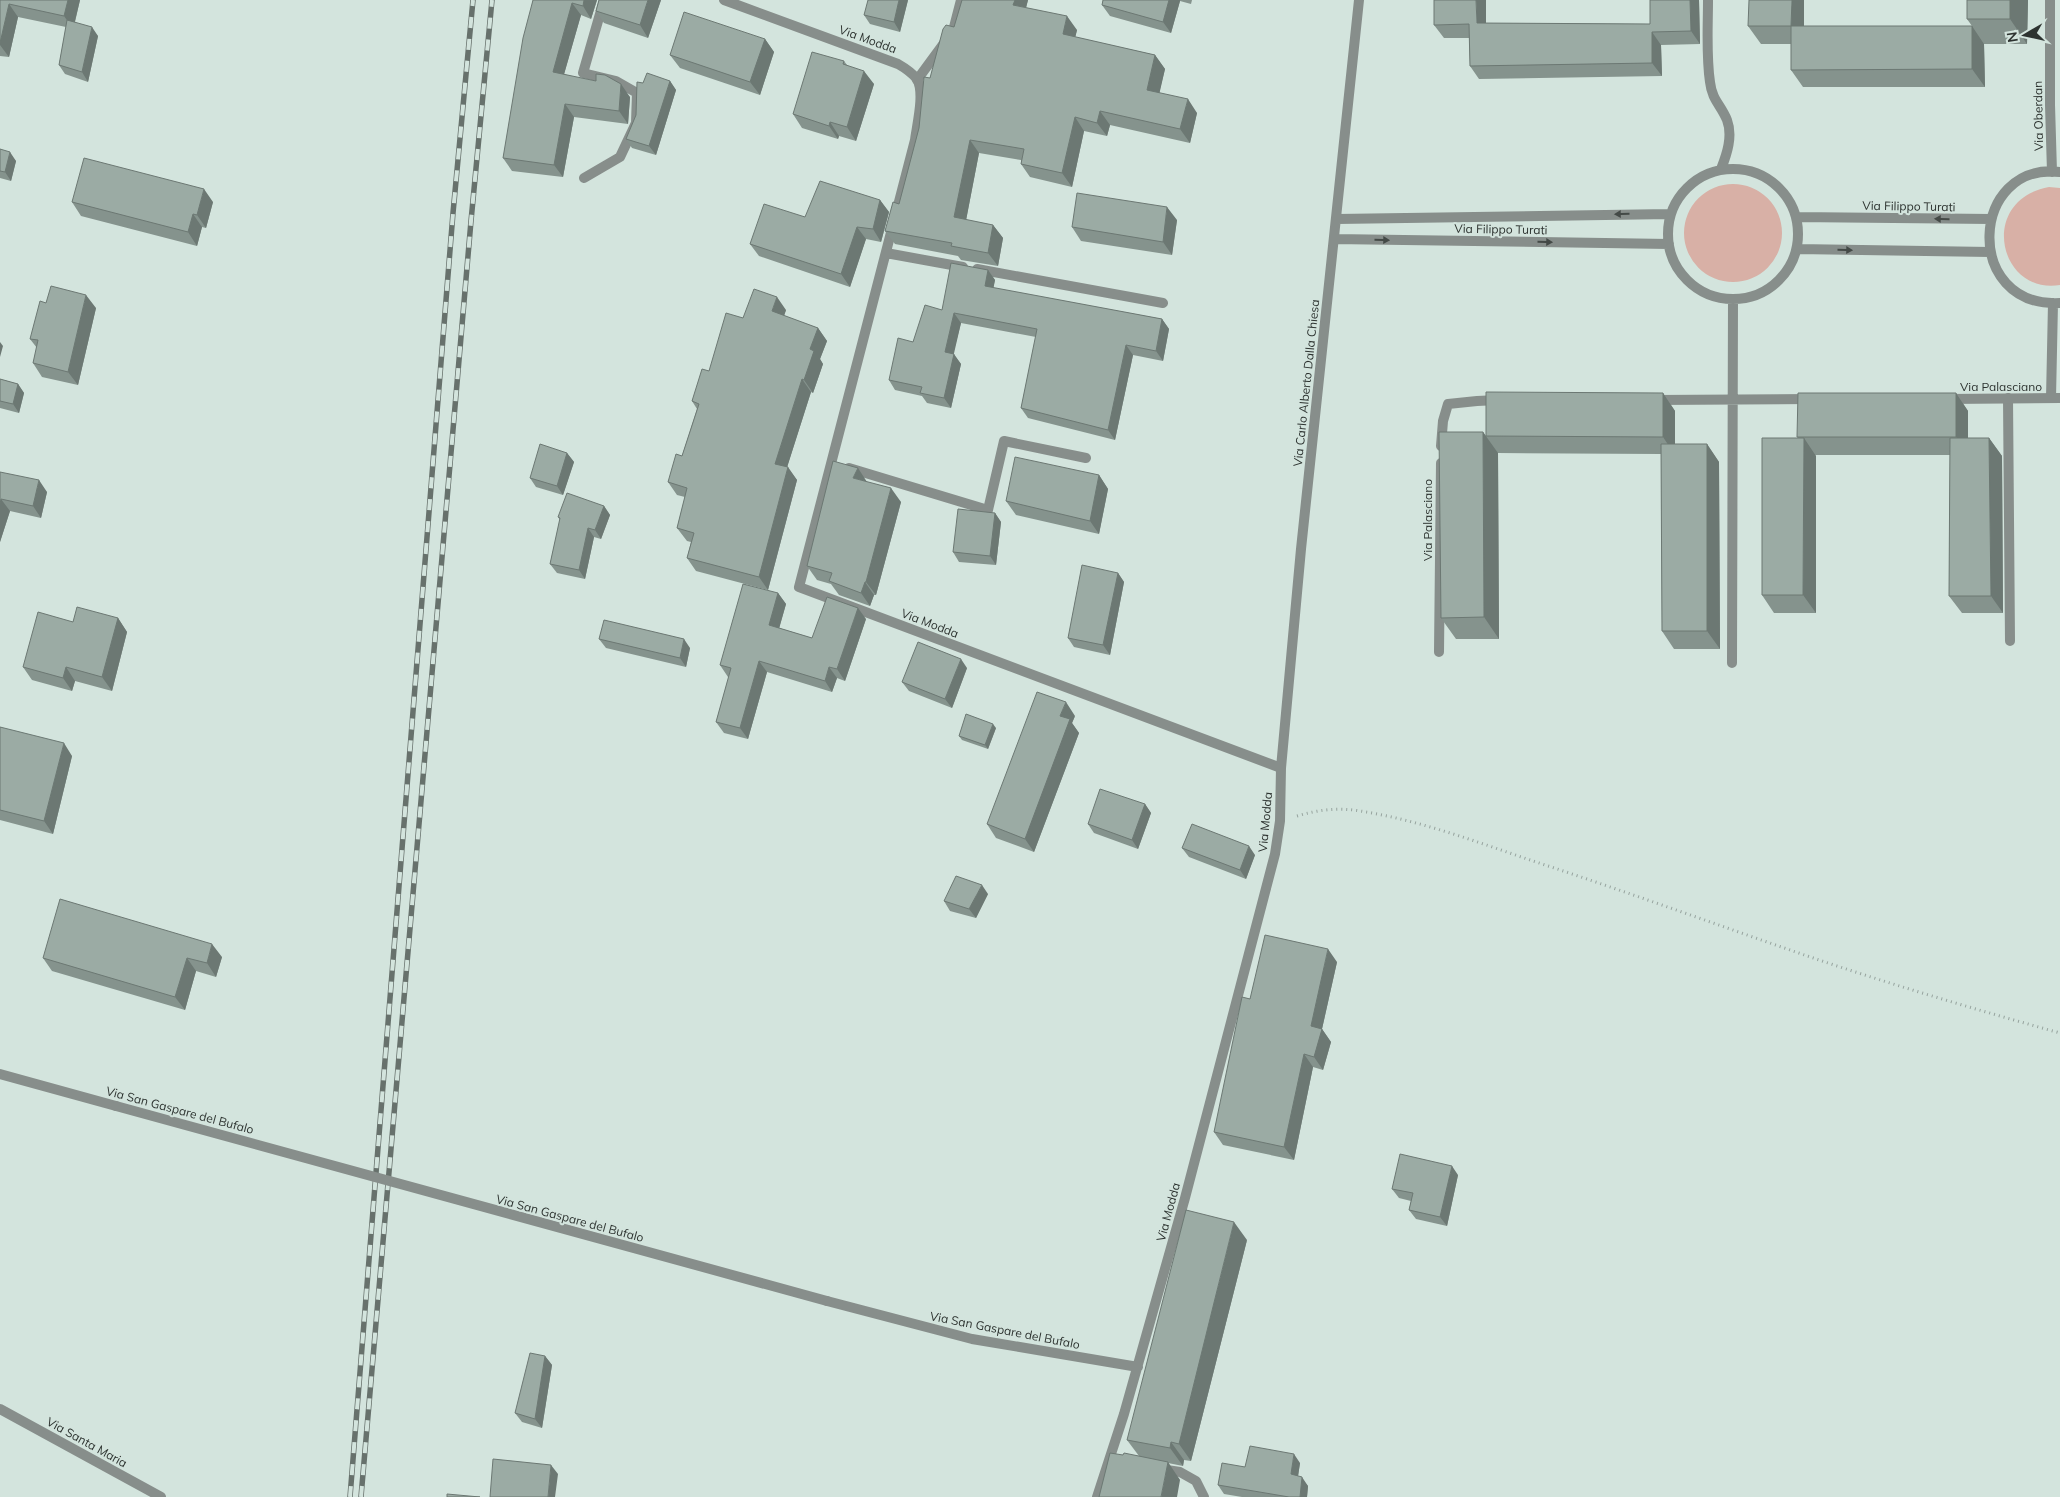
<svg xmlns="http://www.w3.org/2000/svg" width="2060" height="1497" font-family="Mulish,sans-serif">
  <rect width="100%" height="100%" fill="#d3e4dd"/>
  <path fill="#d8b0a6" d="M1684 233a49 49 0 1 1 98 0a49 49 0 1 1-98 0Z
    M2049,187L2060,188V285C1998,295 1978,200 2049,187Z"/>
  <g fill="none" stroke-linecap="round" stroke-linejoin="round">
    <path stroke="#96a39e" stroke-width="3" stroke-dasharray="1 4" stroke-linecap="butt" d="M1297,816C1318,810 1337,807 1360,811C1419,820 1477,842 1533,861C1631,893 1728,929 1825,962C1903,988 1981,1011 2060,1033"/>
    <path stroke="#878e8b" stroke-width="10" d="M917,80L953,31L961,0
      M584,178L620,157L636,123L637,93L616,81L583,73L604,0
      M2008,398L2010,641
      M1160,1469L1180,1472L1196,1481L1204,1497"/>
    <path stroke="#878e8b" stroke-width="10" d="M724,0L898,64C905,68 912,73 917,79C925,93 917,124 915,140L799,587L1281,768
      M1708,0C1708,27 1706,55 1710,82C1712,100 1721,105 1727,120C1733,136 1727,154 1721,169
      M2050,0V105L2052,172
      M1668 234a65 65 0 1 1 130 0a65 65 0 1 1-130 0Z
      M2060,172C1970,161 1962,308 2060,303
      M1796,217L1991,219
      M1337,219L1670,214
      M1334,239L1669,244
      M1797,249L1990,252
      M886,253L963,267
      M977,269L1163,303
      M2051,398L2053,303
      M1948,399L2060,398
      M1655,400L1811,399
      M1441,446L1443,421L1448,404L1477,401L1498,400
      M849,468L988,510L1004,441L1086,458
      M1439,652L1441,463
      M1732,663L1733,299
      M0,1074L116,1106
      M827,1301L972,1339L1138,1367
      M0,1409L161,1497
      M1097,1497L1124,1414L1185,1198L1275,854L1280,821L1281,768L1301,549L1359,0"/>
    <defs>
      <path id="rail" d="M350,1497L453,213L473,0
        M361,1497L471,221L492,0"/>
    </defs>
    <use href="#rail" stroke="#67716c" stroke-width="5.5"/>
    <use href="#rail" stroke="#d3e4dd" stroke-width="4" stroke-dasharray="11" stroke-linecap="butt"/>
    <path stroke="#878e8b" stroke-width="10" d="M116,1106L827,1301"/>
  </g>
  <path fill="#85938d" d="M0,0H80L75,22L98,36L88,82L65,74L59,65L66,27L18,17L9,57L0,56Z
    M533,0H597L591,19L581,15L564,74L630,97L628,124L574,117L563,177L512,171L503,158Z
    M661,0L648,38L604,23L596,11Z
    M908,0L900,32L870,24L864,15Z
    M962,0H1028L1026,8L1077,30L1075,37L1155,55L1165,69L1159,93L1197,113L1190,143L1110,125L1107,136L1084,131L1072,187L1030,177L1021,164V160L979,153L966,220L993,225L1003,238L998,266L961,260L958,256L895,244L885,231L899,204L919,128L930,78L954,27Z
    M1103,0H1192L1191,4L1180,1L1171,33L1110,16L1102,5Z
    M1650,0H1699L1700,44L1661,45L1662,76L1479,79L1470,66L1469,38H1444L1434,25L1486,23L1650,24Z
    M1804,0V26H1972L1967,19L2028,0L2027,44H1984L1985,87H1803L1791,70V44H1761L1748,26Z
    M765,39L774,52L760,95L680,68L670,55Z
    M844,61L847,65L874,84L856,141L839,136L838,139L802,128L793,114Z
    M670,81L676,90L656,155L632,148L626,139L636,115L643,83Z
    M0,149L16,161L11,181L0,178Z
    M880,200L889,212L881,242L866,239L850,287L759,256L750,244L805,217Z
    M72,202H213L206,228L202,227L197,246L81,216Z
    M1177,220L1172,255L1081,241L1072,227Z
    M988,270L995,280L993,288L1162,319L1169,329L1163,361L1133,355L1115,440L1028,418L1021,408L1036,337L961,323L953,354L961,364L951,408L927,403L922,396L895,390L889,380L913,342L942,310Z
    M46,303L96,308L78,385L42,377L33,363L37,348L30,339Z
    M786,310L784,316L818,328L827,341L820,359L823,364L813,393L811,392L787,467L797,480L768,590L696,571L687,558L691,542L687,541L677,528L685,497L677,495L668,482L682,456L697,409L692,401L709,371L743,318Z
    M0,379L18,384L24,393L19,413L0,408Z
    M1663,393L1675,411V444H1707L1719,462L1720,649H1674L1662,631L1661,454L1498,453L1499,639H1456L1441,618L1483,432L1486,436Z
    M1956,393L1968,411V438H1989L2002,456L2003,613H1962L1949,596L1950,455H1815L1816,456V613H1774L1762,595L1798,438L1797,437Z
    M567,453L574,462L563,495L536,487L530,478Z
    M0,472L47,492L41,518L10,511L0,542Z
    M1099,475L1108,489L1099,534L1016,515L1006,501Z
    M867,482L901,502L876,595H874L870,606L839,595L831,584L817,580L807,566Z
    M604,506L610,515L601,539L594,537L585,579L557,573L550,564L560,520L558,517Z
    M995,513L1001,522L996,565L959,562L953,552Z
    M1118,573L1124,582L1110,655L1074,647L1068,638Z
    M778,593L786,604L779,628L812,638L866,619L845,681L837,678L832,692L767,672L748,739L724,733L716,722L729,677H728L720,665Z
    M118,618L127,632L112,691L75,681L72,691L32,680L23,667L73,622Z
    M599,639L690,648L686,667L606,648Z
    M967,668L952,708L909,691L902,682Z
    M1075,716L1072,723L1079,733L1034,852L996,838L987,824Z
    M0,727L72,756L53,834L0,820Z
    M996,728L988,749L962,740L959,736Z
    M1145,804L1151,813L1138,849L1094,833L1088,824Z
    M1182,848L1255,855L1246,879L1189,857Z
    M988,894L976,918L950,911L944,901Z
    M222,957L216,977L196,971L185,1010L52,971L43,958Z
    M1337,962L1322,1029L1331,1042L1323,1070L1313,1067L1294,1160L1223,1145L1214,1132L1250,999Z
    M1458,1175L1447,1226L1416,1219L1409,1210L1411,1201L1399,1198L1392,1189Z
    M1247,1240L1191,1461L1184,1460L1183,1466L1168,1463L1180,1480L1123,1455L1139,1456L1127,1440Z
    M545,1356L552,1365L542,1428L522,1422L515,1413Z
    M1300,1463L1298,1476L1308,1486L1307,1497H1242L1224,1494L1218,1485L1245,1467Z"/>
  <path fill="#6c7873" d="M68,0H80L73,29L64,16Z
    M584,0H597L591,19L583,6Z
    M648,0H661L648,38L640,25Z
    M899,0H908L900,32L894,22Z
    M1015,0H1028L1023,19L1013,5Z
    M1169,0H1180V1L1171,33L1163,22Z
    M1476,0H1486V37L1477,23Z
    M1690,0H1699L1700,44L1691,31Z
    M1792,0H1804V44L1791,26Z
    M2010,0H2028L2027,44L2010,19Z
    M572,3L581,15L561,85L553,72Z
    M9,4L18,17L9,57L0,45V43Z
    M1067,16L1077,30L1073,47L1063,34Z
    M1972,26L1984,44L1985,87L1972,69Z
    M92,27L98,36L88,82L82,72Z
    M1652,32L1661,45L1662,76L1652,63Z
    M765,39L774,52L760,95L750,82Z
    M1155,55L1165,69L1157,104L1147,90Z
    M864,71L874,84L856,141L847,127Z
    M670,81L676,90L656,155L649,146Z
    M621,84L630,97L628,124L619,111Z
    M1188,99L1197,113L1190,143L1180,129Z
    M565,104L574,117L563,177L554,165Z
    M1100,111L1110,125L1107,136L1097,123Z
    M1075,117L1084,131L1072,187L1062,173Z
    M830,122L839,136L838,139L829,126Z
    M970,140L979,153L964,231L954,217Z
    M10,152L16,161L11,181L5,172Z
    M204,189L213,202L206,228L197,215Z
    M880,200L889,212L881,242L873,229Z
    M1167,207L1177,220L1172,255L1163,242Z
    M193,214L202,227L197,246L188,232Z
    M993,225L1003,238L998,266L988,253Z
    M857,227L866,239L850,287L841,274Z
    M988,270L995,280L992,296L985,286Z
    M86,295L96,308L78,385L68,372Z
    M777,297L786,310L781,324L772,311Z
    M954,313L961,323L952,362L945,352Z
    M1162,319L1169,329L1163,361L1156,351Z
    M818,328L827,341L820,359L823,364L813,393L804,380L810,349Z
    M0,342L3,346L0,357Z
    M1126,345L1133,355L1115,440L1108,430Z
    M954,354L961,364L951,408L944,398Z
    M802,379L811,392L784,477L775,464Z
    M18,384L24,393L19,413L13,404Z
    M1663,393L1675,411V455L1663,437Z
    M1956,393L1968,411V455L1956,437Z
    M1483,432L1498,453L1499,639L1484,617Z
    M1804,438L1816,456V613L1803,595Z
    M1989,438L2002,456L2003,613L1991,596Z
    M1707,444L1719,462L1720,649L1707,631Z
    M567,453L574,462L563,495L557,486Z
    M788,467L797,480L768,590L759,577Z
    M858,468L867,482L853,478Z
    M1099,475L1108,489L1099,534L1090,521Z
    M39,480L47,492L41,518L33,506Z
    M891,488L901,502L876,595L866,582Z
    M1,499L10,511L0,542V504Z
    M604,506L610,515L601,539L595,530Z
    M995,513L1001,522L996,565L990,556Z
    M588,528L594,537L585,579L579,570Z
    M1118,573L1124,582L1110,655L1103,645Z
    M865,582L874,595L870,606L861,593Z
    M778,593L786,604L777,636L769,625Z
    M858,608L866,619L845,681L837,669Z
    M118,618L127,632L112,691L102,677Z
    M684,639L690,648L686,667L680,658Z
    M961,659L967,668L952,708L945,699Z
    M759,661L767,672L748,739L740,728Z
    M66,667L75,681L72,691L63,678Z
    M829,667L837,678L832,692L825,681Z
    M1066,702L1075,716L1072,723L1079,733L1034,852L1025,839L1060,716Z
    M993,724L996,728L988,749L985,745Z
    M64,743L72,756L53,834L44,821Z
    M1145,804L1151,813L1138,849L1132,840Z
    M1249,846L1255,855L1246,879L1240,870Z
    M982,885L988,894L976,918L969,909Z
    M212,944L222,957L216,977L207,963Z
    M1328,949L1337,962L1322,1029L1331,1042L1323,1070L1314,1057L1311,1026Z
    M187,958L196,971L185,1010L175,997Z
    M1304,1054L1313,1067L1294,1160L1284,1147Z
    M1452,1166L1458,1175L1447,1226L1440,1217Z
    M1234,1222L1247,1240L1191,1461L1179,1444Z
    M545,1356L552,1365L542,1428L535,1419Z
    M1171,1442L1184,1460L1183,1466L1170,1448Z
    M1294,1454L1300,1463L1297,1483L1291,1474Z
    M1168,1462L1180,1480L1177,1497H1161Z
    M551,1465L558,1474L555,1497H548Z
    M1302,1477L1308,1486L1307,1497H1300Z"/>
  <path fill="#9baba4" stroke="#6c7873" d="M0,0H68L64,16L9,4L0,43Z
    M533,0H584L583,6L572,3L553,72L596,81V74L605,75L621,84L619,111L565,104L554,165L503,158L523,38Z
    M599,0H648L640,25L596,11Z
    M868,0H899L894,22L864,15Z
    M962,0H1015L1013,5L1067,16L1063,34L1155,55L1147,90L1188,99L1180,129L1100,111L1097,123L1075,117L1062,173L1021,164L1024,149L970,140L954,217L993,225L988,253L951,246L952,243L885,231L893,202L899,204L919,128L924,77L930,78L943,29L946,25L954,27Z
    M1103,0H1169L1163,22L1102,5Z
    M1434,0H1476L1477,23L1650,24V0H1690L1691,31L1652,32V63L1470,66L1469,24L1434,25Z
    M1749,0H1792L1791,26H1748Z
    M1967,0H2010V19H1967Z
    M684,12L765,39L750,82L670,55Z
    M67,20L92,27L82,72L59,65Z
    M1791,26H1972V69L1791,70Z
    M812,52L844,61L843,64L864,71L847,127L830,122L829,126L793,114Z
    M647,73L670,81L649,146L626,139L636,115L637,82L643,83Z
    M0,149L10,152L5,172L0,171Z
    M84,158L204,189L197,215L193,214L188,232L72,202Z
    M820,181L880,200L873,229L857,227L841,274L750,244L764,204L805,217Z
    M1077,193L1167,207L1163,242L1072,227Z
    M951,263L988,270L985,286L1162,319L1156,351L1126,345L1108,430L1021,408L1037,329L954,313L945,352L954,354L944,398L920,393L922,387L889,380L898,338L913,342L925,305L942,310Z
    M51,286L86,295L68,372L33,363L38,340L30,339L40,301L46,303Z
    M754,289L777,297L772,311L818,328L810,349L814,351L804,380L802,379L775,464L788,467L759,577L687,558L694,533L677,528L687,488L668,482L676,454L682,456L699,404L692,401L702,369L709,371L726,313L743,318Z
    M0,379L18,384L13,404L0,401Z
    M1486,392L1663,393V437L1486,436Z
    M1798,393H1956V437H1797Z
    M1439,432H1483L1484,617L1441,618Z
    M1762,438H1804L1803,595H1762Z
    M1950,438H1989L1991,596H1949Z
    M540,444L567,453L557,486L530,478Z
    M1661,444H1707V631H1662Z
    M1015,457L1099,475L1090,521L1006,501Z
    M833,461L858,468L853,478L891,488L866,582H865L861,593L829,581L832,573L807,566Z
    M0,472L39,480L33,506L1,499L0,504Z
    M567,493L604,506L595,530L588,528L579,570L550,564L560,518L558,517Z
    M958,509L995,513L990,556L953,552Z
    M1082,565L1118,573L1103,645L1068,638Z
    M743,584L778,593L769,625L812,638L827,597L858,608L837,669L829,667L825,681L759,661L740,728L716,722L731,668L720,665Z
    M77,607L118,618L102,677L66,667L63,678L23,667L38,612L73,622Z
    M604,620L684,639L680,658L599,639Z
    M918,642L961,659L945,699L902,682Z
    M1037,692L1066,702L1060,716L1070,719L1025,839L987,824Z
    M966,714L993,724L985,745L959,736Z
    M0,727L64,743L44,821L0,810Z
    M1100,789L1145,804L1132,840L1088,824Z
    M1192,824L1249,846L1240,870L1182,848Z
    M956,876L982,885L969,909L944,901Z
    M60,899L212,944L207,963L187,958L175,997L43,958Z
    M1265,935L1328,949L1311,1026L1322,1029L1314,1057L1304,1054L1284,1147L1214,1132L1242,997L1250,999Z
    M1400,1154L1452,1166L1440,1217L1409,1210L1413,1193L1392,1189Z
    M1186,1210L1234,1222L1179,1444L1171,1442L1170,1448L1127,1440Z
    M530,1353L545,1356L535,1419L515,1413Z
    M1250,1446L1294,1454L1291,1474L1302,1477L1300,1497H1289L1218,1485L1222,1463L1245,1467Z
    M1110,1453L1123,1455L1124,1453L1168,1462L1161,1497H1099Z
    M493,1459L551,1465L548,1497H490Z
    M447,1494L480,1497H447Z"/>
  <defs><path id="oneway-solid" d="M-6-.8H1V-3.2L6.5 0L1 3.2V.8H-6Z" transform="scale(1.25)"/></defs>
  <g fill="#444a47">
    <use href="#oneway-solid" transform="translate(1622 214) rotate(179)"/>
    <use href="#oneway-solid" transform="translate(1942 219) rotate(-179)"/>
    <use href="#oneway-solid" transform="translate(1382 240) rotate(1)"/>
    <use href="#oneway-solid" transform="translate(1545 242) rotate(1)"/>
    <use href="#oneway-solid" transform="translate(1845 250) rotate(1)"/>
  </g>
  <g text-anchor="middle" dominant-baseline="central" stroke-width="4" stroke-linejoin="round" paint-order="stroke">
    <g font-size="12" fill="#2d3330" stroke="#d3e4dd">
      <text transform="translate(868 39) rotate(20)">Via Modda</text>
      <text transform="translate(2038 116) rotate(-91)">Via Oberdan</text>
      <text transform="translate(1909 206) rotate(1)">Via Filippo Turati</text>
      <text transform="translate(1501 229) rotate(1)">Via Filippo Turati</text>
      <text transform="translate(1306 383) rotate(-84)">Via Carlo Alberto Dalla Chiesa</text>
      <text x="2001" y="386">Via Palasciano</text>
      <text transform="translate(1427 520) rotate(-90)">Via Palasciano</text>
      <text transform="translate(930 623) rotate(21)">Via Modda</text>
      <text transform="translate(1265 822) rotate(-85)">Via Modda</text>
      <text transform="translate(180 1110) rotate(15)">Via San Gaspare del Bufalo</text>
      <text transform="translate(1168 1212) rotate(-75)">Via Modda</text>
      <text transform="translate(570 1218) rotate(15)">Via San Gaspare del Bufalo</text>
      <text transform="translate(1005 1330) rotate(11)">Via San Gaspare del Bufalo</text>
      <text transform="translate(87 1442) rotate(29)">Via Santa Maria</text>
    </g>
  </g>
  <g transform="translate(2025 35) rotate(261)" stroke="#d3e4dd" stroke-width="4" paint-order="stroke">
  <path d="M0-4L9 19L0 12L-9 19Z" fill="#2d3330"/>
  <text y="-8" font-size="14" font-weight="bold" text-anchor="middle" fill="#2d3330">N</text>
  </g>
</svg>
